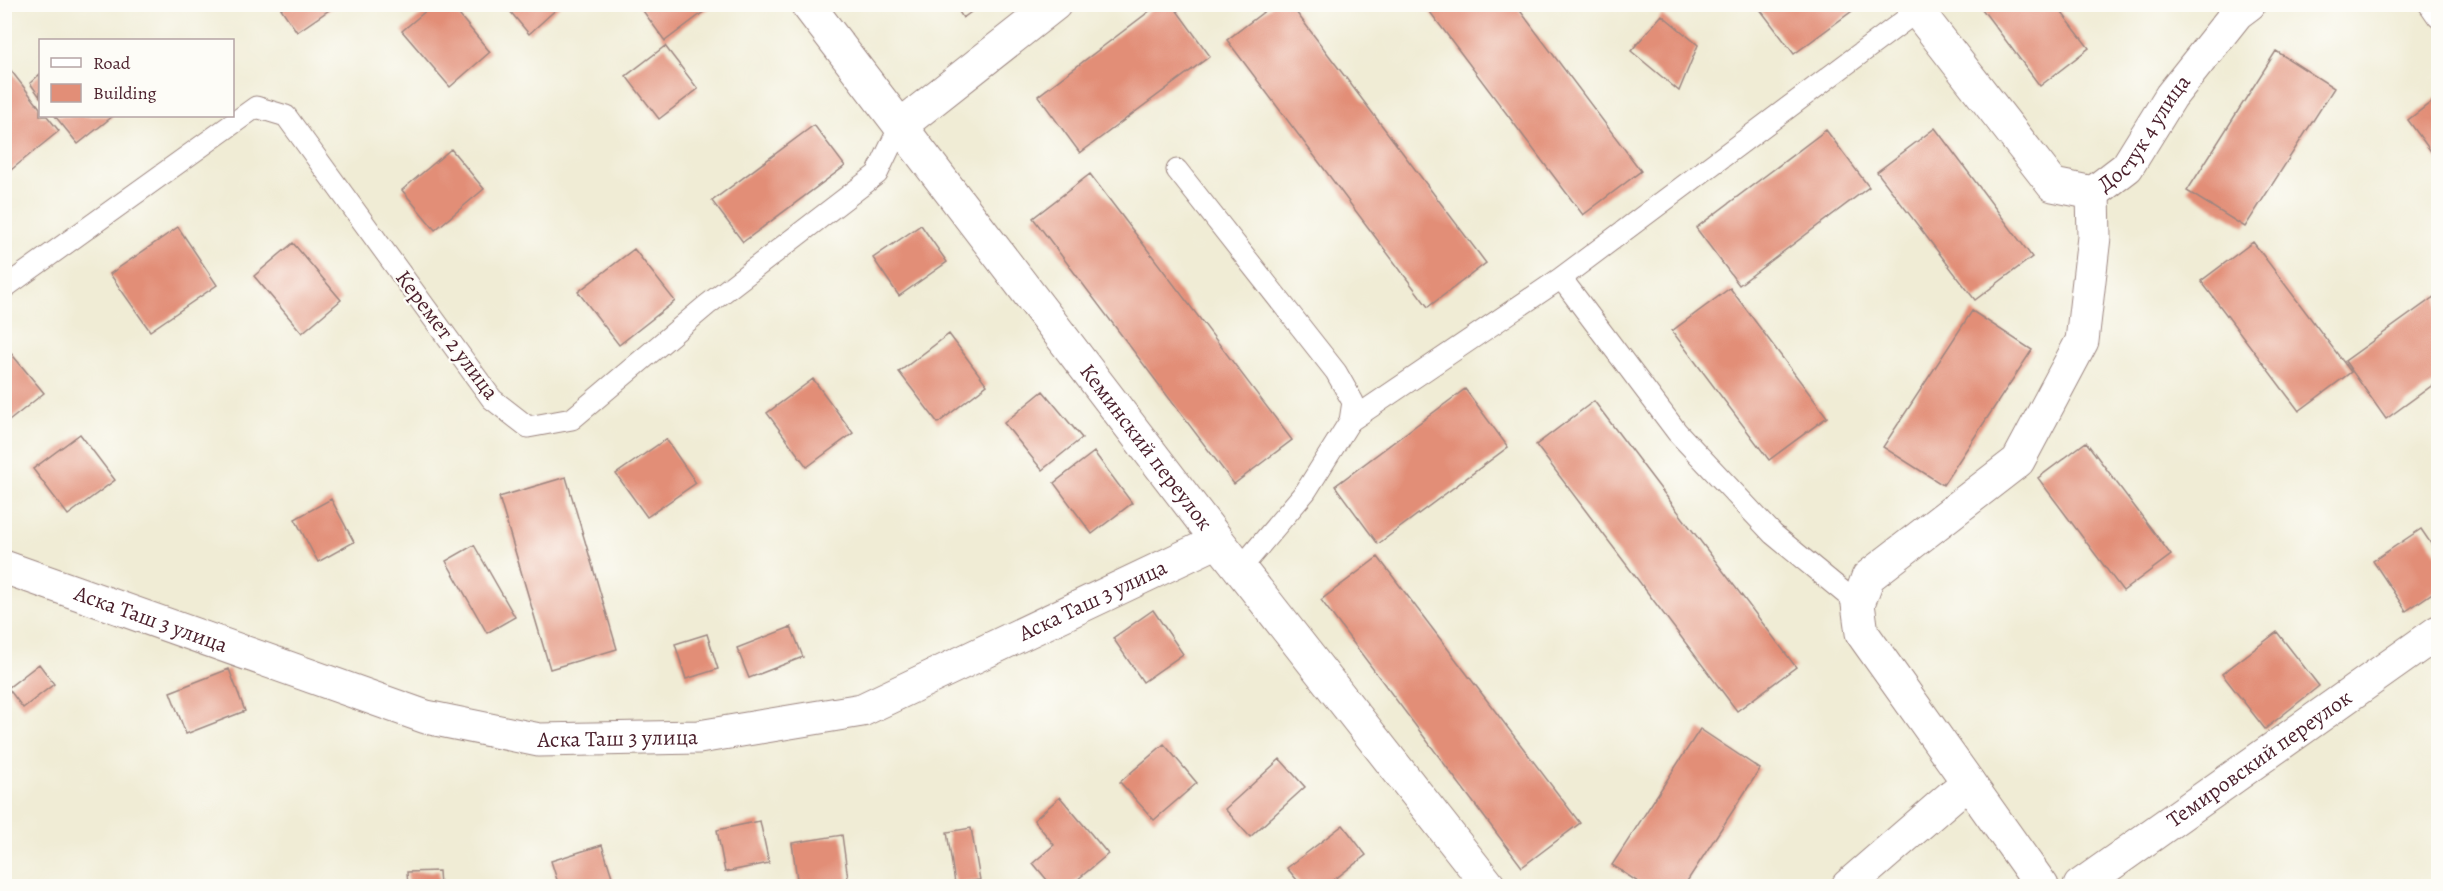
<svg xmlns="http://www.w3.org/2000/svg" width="2443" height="891" font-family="Alegreya,serif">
  <rect width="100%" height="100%" fill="#fdfcf7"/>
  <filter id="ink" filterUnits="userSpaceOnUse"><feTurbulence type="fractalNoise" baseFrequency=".0167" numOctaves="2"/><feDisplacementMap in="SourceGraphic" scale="12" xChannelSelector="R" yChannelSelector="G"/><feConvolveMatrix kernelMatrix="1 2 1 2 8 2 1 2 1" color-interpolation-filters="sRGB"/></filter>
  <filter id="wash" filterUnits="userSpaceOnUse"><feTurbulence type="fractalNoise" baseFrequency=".008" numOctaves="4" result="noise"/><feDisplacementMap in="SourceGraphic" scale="24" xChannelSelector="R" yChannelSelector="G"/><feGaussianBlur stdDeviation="1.35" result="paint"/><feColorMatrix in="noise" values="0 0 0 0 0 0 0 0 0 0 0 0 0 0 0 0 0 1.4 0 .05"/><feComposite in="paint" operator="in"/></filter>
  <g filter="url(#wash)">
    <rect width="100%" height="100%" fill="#f0ecd5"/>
    <g id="blocks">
      <path fill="#e28e77" d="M278,4H329L332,8L297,32Z
        M434,4H450L490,52L450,87L402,31Z
        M504,4H562L529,34Z
        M638,4H714L665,41Z
        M954,4H982L963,18Z
        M1159,4H1172L1210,56L1080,153L1038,96Z
        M1274,4H1290L1486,263L1428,307L1227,40Z
        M1424,4H1515L1641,171L1583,215Z
        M1756,4H1847L1852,11L1794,54Z
        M1979,5H2056L2089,48L2040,86Z
        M1662,15L1698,45L1679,91L1631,51Z
        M665,46L698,89L659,119L626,76Z
        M2276,51L2334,88L2245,227L2187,191Z
        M9,68L40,108V116H47L59,131L6,174L4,71Z
        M40,74V97L30,83Z
        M2438,97V161L2408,120Z
        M55,116H113L78,144Z
        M814,125L845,166L743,242L712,201Z
        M1935,128L2032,257L1975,300L1877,172Z
        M1826,130L1869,187L1739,285L1696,228Z
        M451,149L484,189L435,230L402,190Z
        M1090,174L1292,440L1234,484L1033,218Z
        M921,225L947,262L899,296L873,258Z
        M178,227L217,285L150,331L110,274Z
        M2253,242L2351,372L2299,411L2201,281Z
        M293,243L341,300L302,333L254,276Z
        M634,249L675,301L619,345L578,292Z
        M1730,288L1827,417L1769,460L1672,331Z
        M2438,294V381L2386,419L2345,361Z
        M1972,311L2032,350L1943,485L1883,447Z
        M949,334L987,385L938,423L899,372Z
        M4,345L44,393L4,425Z
        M813,379L853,433L807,467L767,413Z
        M1465,389L1508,447L1378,544L1335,486Z
        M1043,391L1082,438L1042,470L1004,423Z
        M1594,401L1796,667L1737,711L1536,445Z
        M80,434L115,480L68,515L33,469Z
        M666,439L696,483L647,517L616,474Z
        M2086,442L2171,555L2123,591L2038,478Z
        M1094,452L1132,503L1092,534L1054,483Z
        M566,477L617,649L550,669L499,497Z
        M331,499L354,542L318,562L295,519Z
        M2421,529L2438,554V589L2406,611L2373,561Z
        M474,545L515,617L487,633L446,561Z
        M1378,557L1580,823L1522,867L1321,600Z
        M1153,610L1183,654L1143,682L1113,638Z
        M791,627L803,657L749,678L737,648Z
        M2277,632L2319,686L2265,729L2222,674Z
        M707,634L718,669L686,679L675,644Z
        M39,664L54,684L23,708L8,688Z
        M229,669L245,711L186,734L170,692Z
        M1700,729L1760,769L1684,886H1644L1612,865Z
        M1164,744L1197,783L1154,820L1120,782Z
        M1280,759L1305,787L1250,837L1225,809Z
        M1060,797L1108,854L1070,886H1052L1033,863L1054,845L1034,820Z
        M760,821L769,863L725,872L717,830Z
        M1343,825L1366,855L1326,886H1302L1287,868Z
        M971,828L980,880L955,883L947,832Z
        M842,835L849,886H798L792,843Z
        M602,845L614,883L603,886H559L551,861Z
        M439,871L440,886H408L407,872Z"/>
    </g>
  </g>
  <g filter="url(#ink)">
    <use href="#blocks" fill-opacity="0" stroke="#9d8680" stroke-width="1.5"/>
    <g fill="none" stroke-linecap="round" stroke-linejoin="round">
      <defs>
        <path id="service" d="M2429,4L2438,17
          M1177,170L1336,372L1353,402L1350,421L1306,491L1240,569
          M1561,278L1917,11
          M4,288L256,107L286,116L492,399L528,427L572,419L707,305L877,174L900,126
          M1350,421L1561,278L1677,432L1773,534L1858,604"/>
        <g id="minor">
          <path id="s1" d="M807,4L1218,541"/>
          <path id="s2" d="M1912,4L2053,185L2093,193L2127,167L2171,96L2237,13L2249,4"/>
          <path d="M900,126L1055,4"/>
          <path d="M1848,886L1968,782"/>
          <path d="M2042,886L1862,633L1858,604L1868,577L2018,461L2082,341L2094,237L2093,193"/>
          <path id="s3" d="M2080,886L2438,632"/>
        </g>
        <g id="tertiary">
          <path id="s4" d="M4,567L426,717L539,740L699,737L862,710L1218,541L1489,886"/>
        </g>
      </defs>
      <use href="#service" stroke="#9d8680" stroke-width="23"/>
      <use href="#minor" stroke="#9d8680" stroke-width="35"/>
      <use href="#tertiary" stroke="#9d8680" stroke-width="35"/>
      <use href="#service" stroke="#fff" stroke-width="21"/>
      <use href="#minor" stroke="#fff" stroke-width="33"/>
      <use href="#tertiary" stroke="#fff" stroke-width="33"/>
    </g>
  </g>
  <g text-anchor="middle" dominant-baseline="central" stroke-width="4.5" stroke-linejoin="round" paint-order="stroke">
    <g font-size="22" fill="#4a1f2b" stroke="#fdfcf7">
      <text stroke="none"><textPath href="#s2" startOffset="350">Достук 4 улица</textPath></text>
      <text transform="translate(447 335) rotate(53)">Керемет 2 улица</text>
      <text stroke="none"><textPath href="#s1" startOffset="558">Кеминский переулок</textPath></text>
      <text stroke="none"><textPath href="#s4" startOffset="1144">Аска Таш 3 улица</textPath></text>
      <text stroke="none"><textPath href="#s4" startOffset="156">Аска Таш 3 улица</textPath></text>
      <text stroke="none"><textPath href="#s4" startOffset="642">Аска Таш 3 улица</textPath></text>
      <text stroke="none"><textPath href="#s3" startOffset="220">Темировский переулок</textPath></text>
    </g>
  </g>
  <rect width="2443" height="891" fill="none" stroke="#fdfcf7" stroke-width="24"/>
  <rect x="39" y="39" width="195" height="78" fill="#fdfcf7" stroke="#b5a4a5" stroke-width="1.5"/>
  <rect x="51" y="58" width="30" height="9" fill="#ffffff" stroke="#b5a4a5" stroke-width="1.5"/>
  <text x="93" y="69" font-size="18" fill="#4a1f2b">Road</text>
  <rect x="51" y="84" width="30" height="18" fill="#e28e77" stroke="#b5a4a5" stroke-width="1.5"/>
  <text x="93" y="99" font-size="18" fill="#4a1f2b">Building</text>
</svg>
